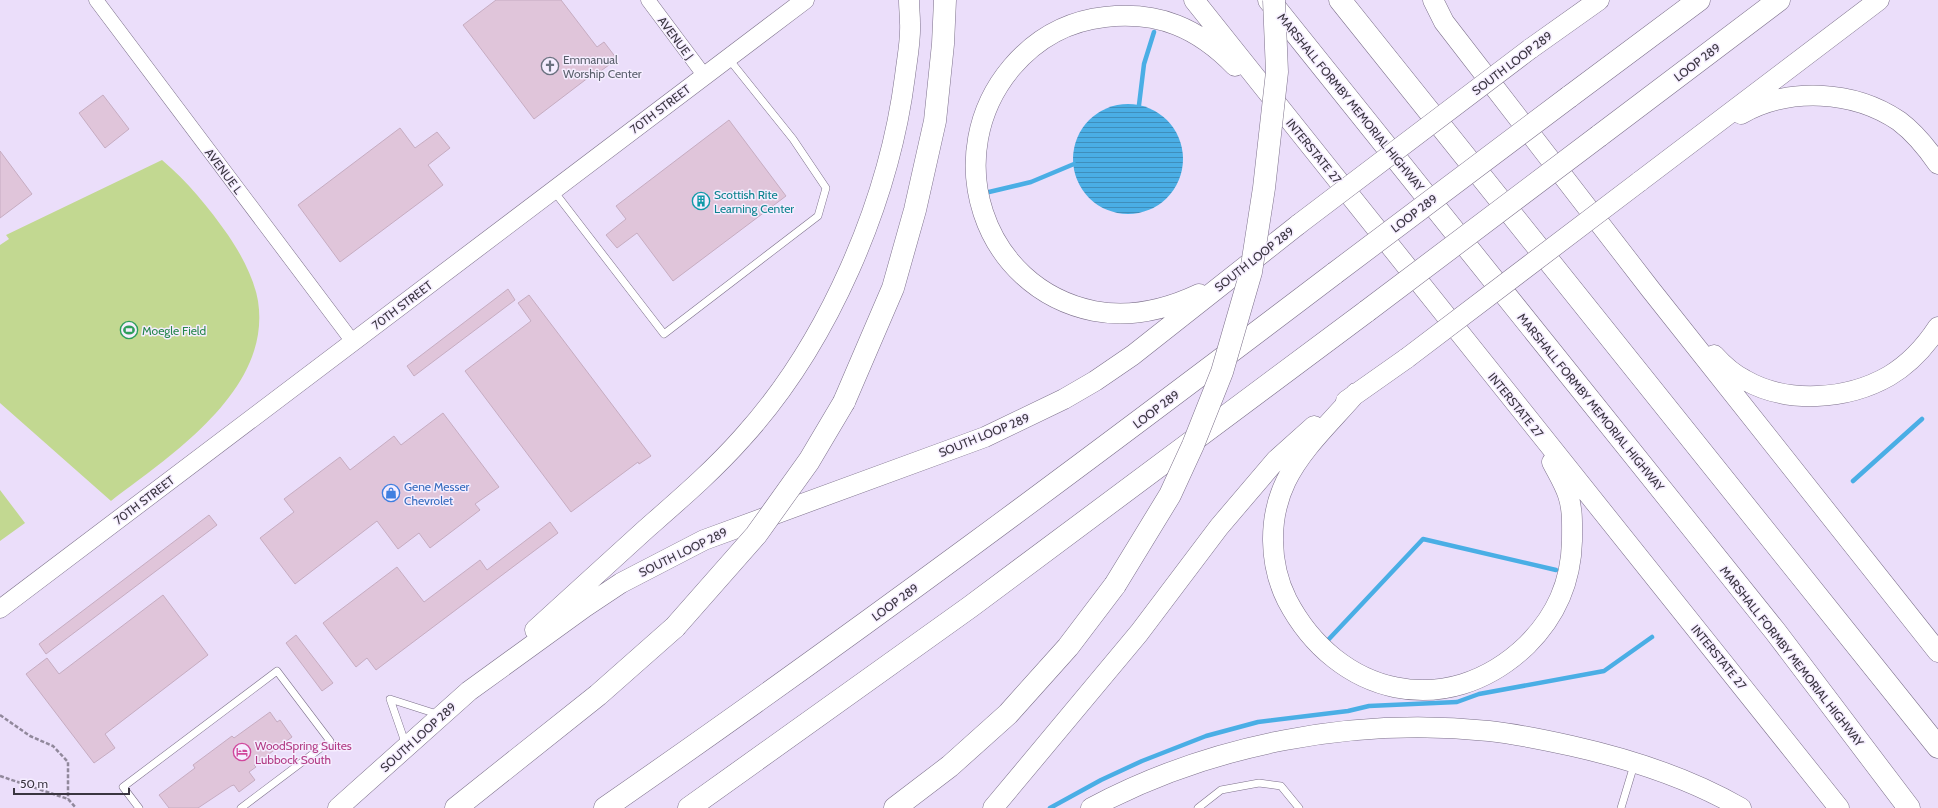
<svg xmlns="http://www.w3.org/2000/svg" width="1938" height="808" font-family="Cabin,sans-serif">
  <defs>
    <pattern id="water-rules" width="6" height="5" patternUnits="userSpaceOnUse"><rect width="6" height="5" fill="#4aaee5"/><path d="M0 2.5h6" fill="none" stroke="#3f8ebb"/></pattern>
  </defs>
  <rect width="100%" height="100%" fill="#ebdefa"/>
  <path fill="#c2d891" d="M162,160C187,181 209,208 228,235C241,254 254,278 258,301C272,390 171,455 111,501L0,403V245L9,239L6,235Z
    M0,490L25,523L0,541Z"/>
  <path fill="url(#water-rules)" d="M1073 159a55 55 0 1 1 110 0a55 55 0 1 1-110 0Z"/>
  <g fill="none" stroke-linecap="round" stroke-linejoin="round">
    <path stroke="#4aaee5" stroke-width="4.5" d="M1139,105L1144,64L1154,32
      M989,192L1031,182L1074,164
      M1853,481L1922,419
      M1329,639L1423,539L1556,570
      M1050,808L1101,780L1142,761L1206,736L1258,722L1348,711L1369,706L1457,702L1479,694L1604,671L1652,637"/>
  </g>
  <path fill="#e0c5da" stroke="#c6acc1" d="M496,0H561L597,47L604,42L617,59L594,76L593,74L534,119L463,25Z
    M103,95L129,129L105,148L79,113Z
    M729,120L786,196L673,281L637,233L617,248L606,235L626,219L616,206Z
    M400,128L415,148L437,132L450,148L428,165L443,185L340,262L298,205Z
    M0,151L32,194L0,218Z
    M508,289L515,300L414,376L407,366Z
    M529,295L651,456L639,464L638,462L571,512L465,371L531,321L518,303Z
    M443,413L499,487L475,504L480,510L430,548L419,533L398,549L377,521L295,584L260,538L294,512L284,499L340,457L350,470L394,436L401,445Z
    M209,515L217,525L46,654L39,644Z
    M550,522L558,533L376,670L367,658L356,667L323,623L397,567L424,602L480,560L487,570Z
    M163,595L208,655L105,734L115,748L94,763L26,674L47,658L59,674Z
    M296,635L333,683L322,691L286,643Z
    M270,712L277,722L280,720L292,737L254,765L256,767L249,772L255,780L239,792L234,785L231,786L198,808H169L159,795L195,768L193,765L232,736L234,738Z"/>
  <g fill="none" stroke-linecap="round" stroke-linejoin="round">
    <defs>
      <path id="service" d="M553,190L664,334L818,216L826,188L793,139L728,58
        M406,745L390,699L440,715
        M139,808L123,787L277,671L330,741L241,808
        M1198,808L1221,790L1259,783L1281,786L1299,808
        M1621,808L1634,765"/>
      <path id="minor" d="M96,0L353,342
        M648,0L704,75"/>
      <path id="tertiary" d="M0,609L805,0"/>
      <path id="secondary" d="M1194,0L1839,808
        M1433,0L1444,22L1651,290L1938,652
        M1530,49L1599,0
        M1741,114C1789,87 1853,90 1899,121C1915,133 1927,148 1938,164
        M1639,182L1879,0
        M1199,294C1165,310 1130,318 1094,311C981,288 939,153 1012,67C1036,39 1068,21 1105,17C1159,11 1198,28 1235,66
        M1714,355C1723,365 1733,374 1745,380C1787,404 1847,400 1889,376C1909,364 1925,347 1938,327
        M1356,393C1333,420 1302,448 1286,481C1268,518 1269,564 1287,600C1337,696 1447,722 1527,645C1556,616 1571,583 1572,541C1572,525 1573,510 1568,495C1564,483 1557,472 1552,462
        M1346,401L1407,358
        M535,630C572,596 609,563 646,529C679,500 713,471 743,437C828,343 889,202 905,76C907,59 911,40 910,23C910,15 909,8 909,0
        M338,808L469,691L585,607L621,583L704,540L985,437L1064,399L1095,381L1133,355L1299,224
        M993,808L1139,633L1219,527L1276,460L1314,426
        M1091,808C1211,744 1353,717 1489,731C1517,734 1545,740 1572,746C1630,759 1689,778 1741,808"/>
      <path id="motorway" d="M1269,0L1775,631L1909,808
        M1340,0L1938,747
        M1569,97L1699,0
        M1599,136L1779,0
        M844,402L893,288L915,210L935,121L943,44L945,0
        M456,808L598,695L675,627
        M605,808C853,636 1094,456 1335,273
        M689,808L970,607L1367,311
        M895,808L950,766L1008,714L1068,647L1115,585"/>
    </defs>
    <use href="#service" stroke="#7c708a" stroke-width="8"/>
    <use href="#minor" stroke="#7c708a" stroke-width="15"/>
    <use href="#tertiary" stroke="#7c708a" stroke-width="19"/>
    <use href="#secondary" stroke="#7c708a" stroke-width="21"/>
    <use href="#motorway" stroke="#7c708a" stroke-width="23"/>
    <path stroke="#91889b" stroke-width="2.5" stroke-dasharray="4 2" stroke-linecap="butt" d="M0,715L30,736L53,746L68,762V799
      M0,776L68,799L76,808"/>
    <use href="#service" stroke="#fff" stroke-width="7"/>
    <use href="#minor" stroke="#fff" stroke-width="14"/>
    <use href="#tertiary" stroke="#fff" stroke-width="18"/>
    <use href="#secondary" stroke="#fff" stroke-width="20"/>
    <use href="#motorway" stroke="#fff" stroke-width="22"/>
    <defs>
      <path id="secondary-bridge" d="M1299,224L1530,49
        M1407,358L1639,182"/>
      <path id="motorway-bridge" d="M1335,273L1569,97
        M1367,311L1599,136
        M1115,585L1170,495L1193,445L1222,372L1251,272L1264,188L1277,72L1274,0
        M675,627L756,535L809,461L844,402"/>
    </defs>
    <use href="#secondary-bridge" stroke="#7c708a" stroke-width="21" stroke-linecap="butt"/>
    <use href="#motorway-bridge" stroke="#7c708a" stroke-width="23" stroke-linecap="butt"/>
    <use href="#secondary-bridge" stroke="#fff" stroke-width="20"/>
    <use href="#motorway-bridge" stroke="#fff" stroke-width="22"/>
  </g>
  <defs>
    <symbol id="church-ring" viewBox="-11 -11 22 22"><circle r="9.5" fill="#f5edff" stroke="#6b7280" stroke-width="1.5"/><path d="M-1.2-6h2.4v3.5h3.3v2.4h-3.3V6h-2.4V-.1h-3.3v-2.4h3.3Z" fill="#6b7280"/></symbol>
    <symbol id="building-ring" viewBox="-11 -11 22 22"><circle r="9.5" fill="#f5edff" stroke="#0f9aa8" stroke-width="1.5"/><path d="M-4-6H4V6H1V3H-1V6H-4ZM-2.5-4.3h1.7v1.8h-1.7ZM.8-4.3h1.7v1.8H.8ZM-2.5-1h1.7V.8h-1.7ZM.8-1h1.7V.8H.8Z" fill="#0f9aa8"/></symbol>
    <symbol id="stadium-ring" viewBox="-11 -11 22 22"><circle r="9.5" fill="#f5edff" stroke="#2e9e5b" stroke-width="1.5"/><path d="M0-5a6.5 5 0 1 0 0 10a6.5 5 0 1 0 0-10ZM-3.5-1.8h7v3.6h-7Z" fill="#2e9e5b"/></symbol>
    <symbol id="shop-ring" viewBox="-11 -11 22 22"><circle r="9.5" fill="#f5edff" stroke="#3f7fe0" stroke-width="1.5"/><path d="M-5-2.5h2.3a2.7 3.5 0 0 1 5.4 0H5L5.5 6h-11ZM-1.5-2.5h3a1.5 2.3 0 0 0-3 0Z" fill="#3f7fe0"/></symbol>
    <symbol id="hotel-ring" viewBox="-11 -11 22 22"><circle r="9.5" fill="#f5edff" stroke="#d1479c" stroke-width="1.5"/><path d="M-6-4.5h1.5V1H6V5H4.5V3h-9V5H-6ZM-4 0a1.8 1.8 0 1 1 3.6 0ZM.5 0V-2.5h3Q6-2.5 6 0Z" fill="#d1479c"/></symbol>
  </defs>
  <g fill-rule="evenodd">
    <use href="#church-ring" x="540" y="56" width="20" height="20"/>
    <use href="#building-ring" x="691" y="191" width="20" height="20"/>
    <use href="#stadium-ring" x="119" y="320" width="20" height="20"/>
    <use href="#shop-ring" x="381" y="483" width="20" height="20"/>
    <use href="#hotel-ring" x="232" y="742" width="20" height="20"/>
  </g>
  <g text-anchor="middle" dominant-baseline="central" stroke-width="3" stroke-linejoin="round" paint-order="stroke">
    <g font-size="12" fill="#3a3540" stroke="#f5edff">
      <text transform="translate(676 38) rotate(53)">AVENUE J</text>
      <text transform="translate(1697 62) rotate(-37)">LOOP 289</text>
      <text transform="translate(1512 63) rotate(-37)">SOUTH LOOP 289</text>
      <text transform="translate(1351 102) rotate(51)">MARSHALL FORMBY MEMORIAL HIGHWAY</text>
      <text transform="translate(660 109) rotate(-37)">70TH STREET</text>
      <text transform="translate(1314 151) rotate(51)">INTERSTATE 27</text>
      <text transform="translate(224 171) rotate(53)">AVENUE L</text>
      <text transform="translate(1414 213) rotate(-37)">LOOP 289</text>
      <text transform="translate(1254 259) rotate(-38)">SOUTH LOOP 289</text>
      <text transform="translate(402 305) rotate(-37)">70TH STREET</text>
      <text transform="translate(1591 402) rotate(51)">MARSHALL FORMBY MEMORIAL HIGHWAY</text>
      <text transform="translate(1516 405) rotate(51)">INTERSTATE 27</text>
      <text transform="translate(1156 409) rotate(-37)">LOOP 289</text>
      <text transform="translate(984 435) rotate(-22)">SOUTH LOOP 289</text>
      <text transform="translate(144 500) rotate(-37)">70TH STREET</text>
      <text transform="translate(683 552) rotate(-26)">SOUTH LOOP 289</text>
      <text transform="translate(895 602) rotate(-36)">LOOP 289</text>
      <text transform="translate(1792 656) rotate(52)">MARSHALL FORMBY MEMORIAL HIGHWAY</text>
      <text transform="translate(1719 657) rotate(51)">INTERSTATE 27</text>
      <text transform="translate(418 737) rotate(-42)">SOUTH LOOP 289</text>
    </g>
    <g font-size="12" fill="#5b616d" stroke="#f5edff" text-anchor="start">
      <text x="563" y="59">Emmanual<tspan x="563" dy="14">Worship Center</tspan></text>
    </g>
    <g font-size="12" fill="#0d838f" stroke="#f5edff" text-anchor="start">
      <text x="714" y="194">Scottish Rite<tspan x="714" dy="14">Learning Center</tspan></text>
    </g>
    <g font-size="12" fill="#27864d" stroke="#f5edff" text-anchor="start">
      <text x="142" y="330">Moegle Field</text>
    </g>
    <g font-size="12" fill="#366cbe" stroke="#f5edff" text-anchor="start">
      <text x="404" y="486">Gene Messer<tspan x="404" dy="14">Chevrolet</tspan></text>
    </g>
    <g font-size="12" fill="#b23c85" stroke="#f5edff" text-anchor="start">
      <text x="255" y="745">WoodSpring Suites<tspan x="255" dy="14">Lubbock South</tspan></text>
    </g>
  </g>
  <path d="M14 788v6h115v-6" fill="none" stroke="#3a3540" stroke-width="2"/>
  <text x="20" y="788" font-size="12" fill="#3a3540" stroke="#f5edff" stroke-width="3" paint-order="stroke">50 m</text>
</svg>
